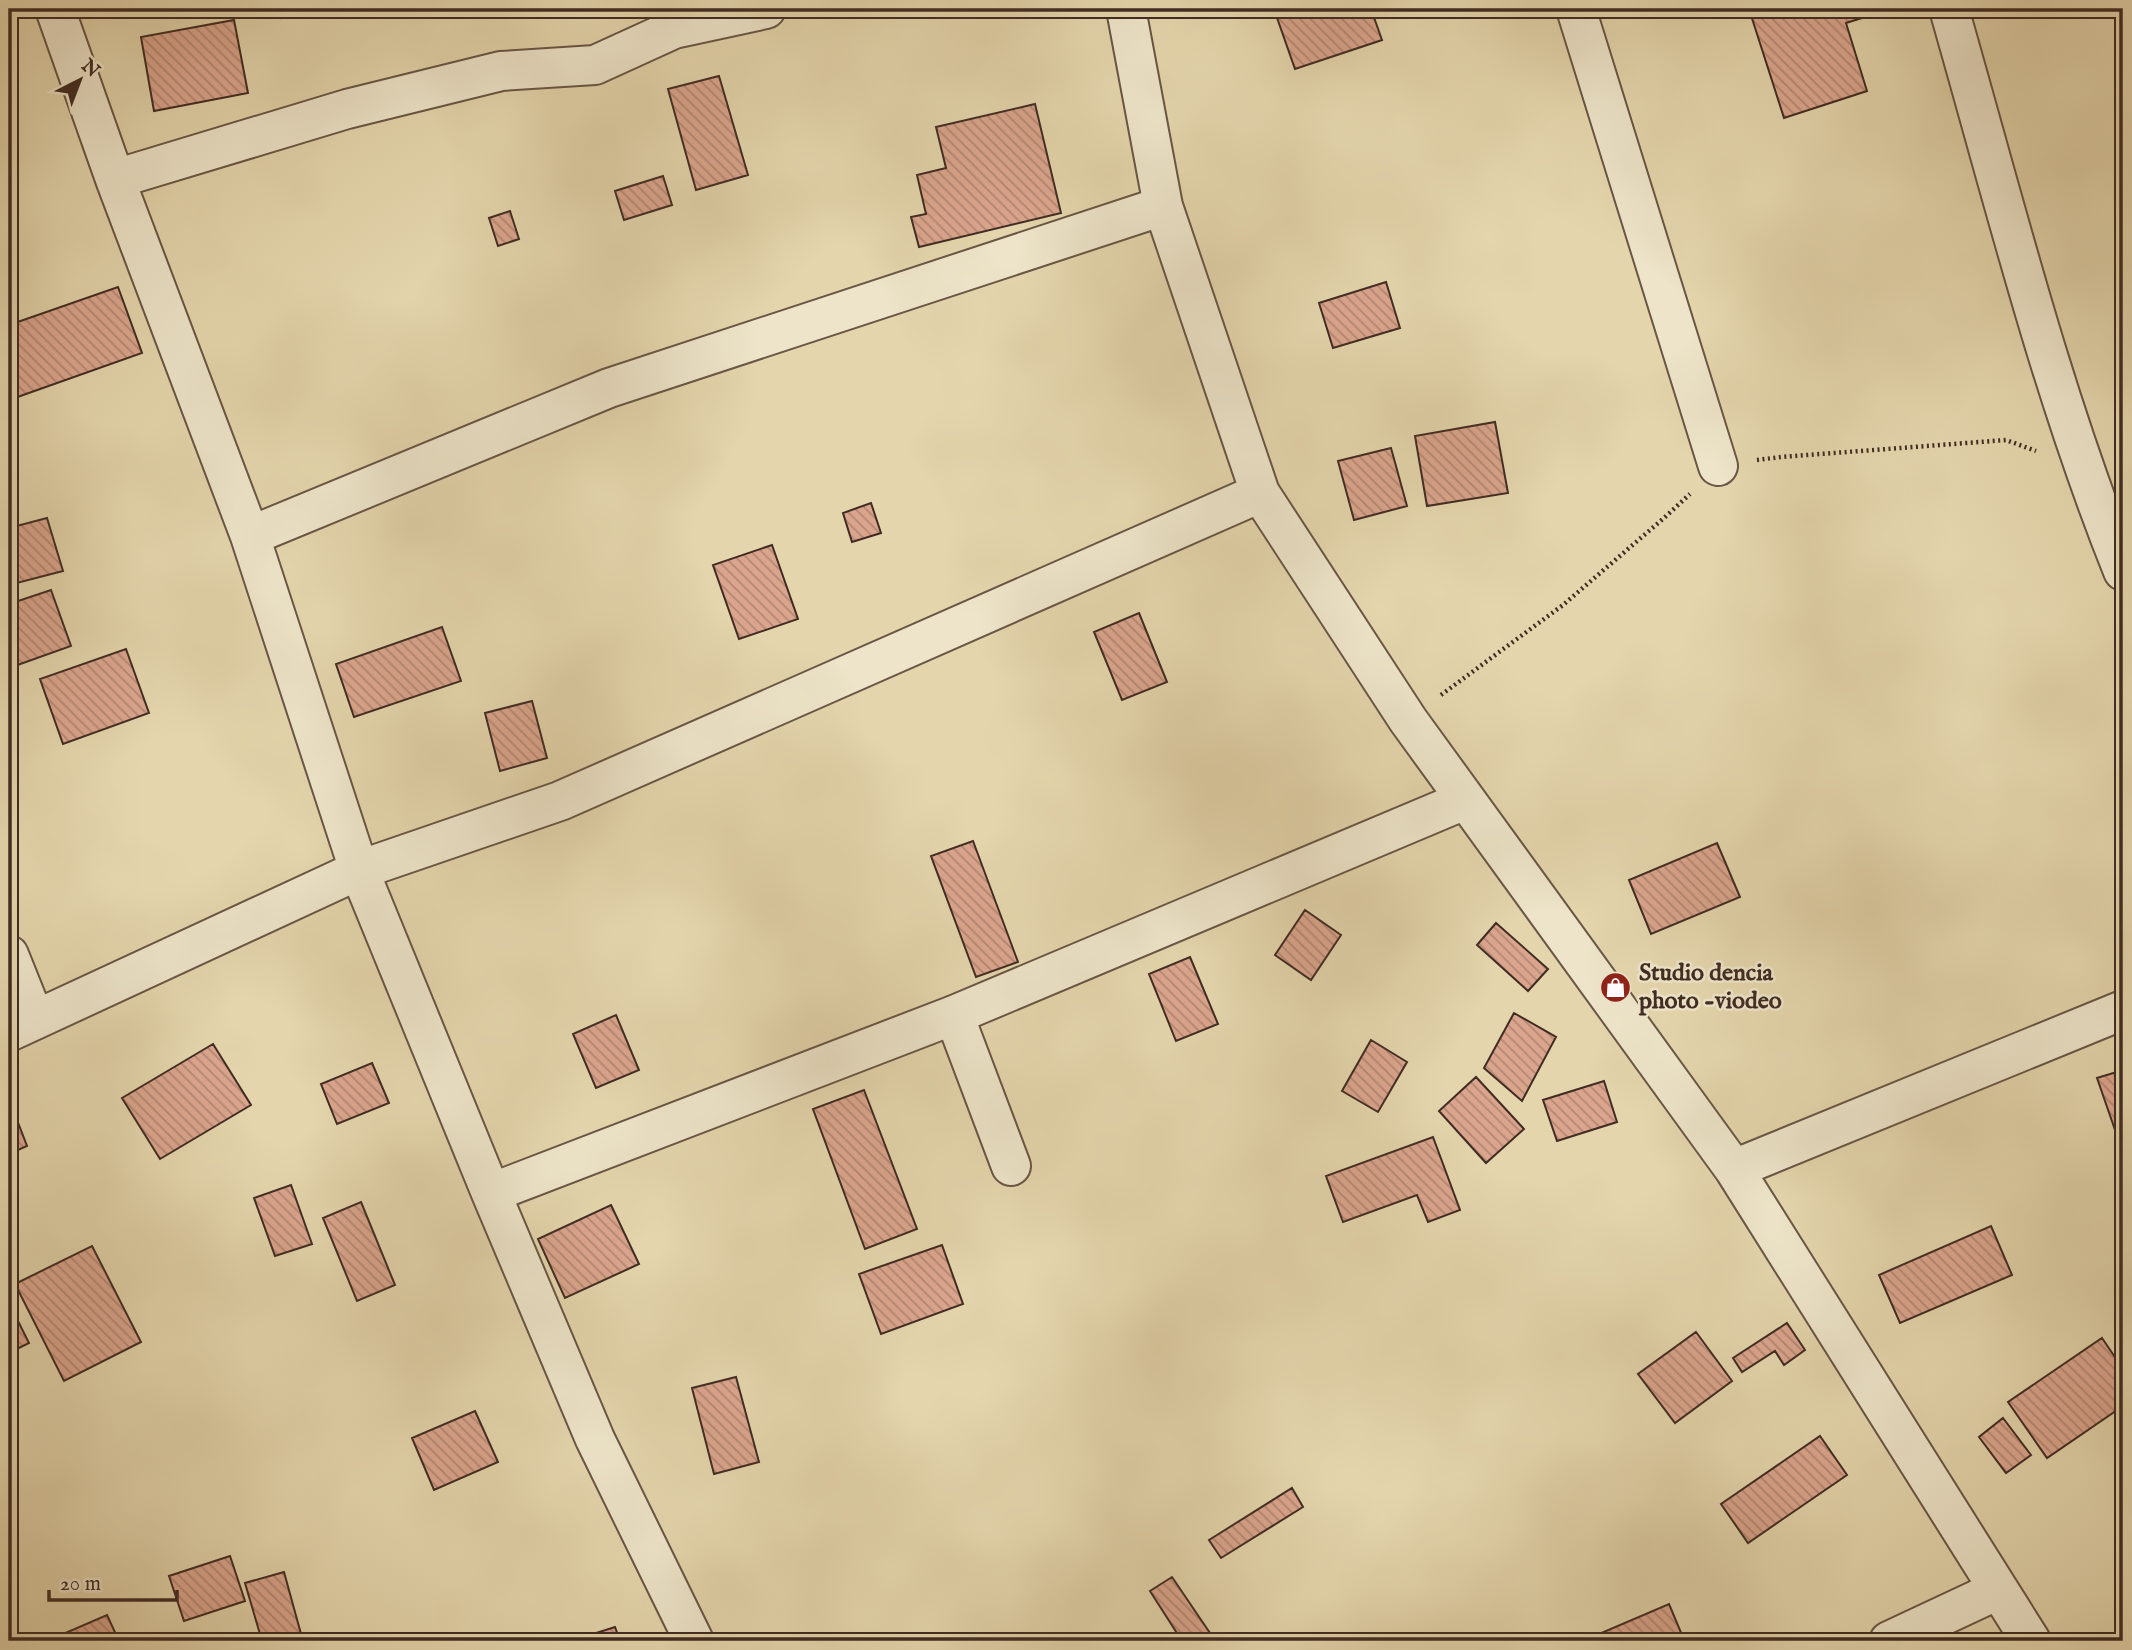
<svg xmlns="http://www.w3.org/2000/svg" width="2132" height="1650" font-family="'IM FELL English',serif">
  <defs>
    <pattern id="building-back-hatch" width="6" height="6" patternUnits="userSpaceOnUse" patternTransform="scale(1.75)"><rect width="6" height="6" fill="#dba58d"/><path d="M-1 5l2 2M0 0l6 6M5-1l2 2" fill="none" stroke="#b38773"/></pattern>
  </defs>
  <rect width="100%" height="100%" fill="#e4d5ac"/>
  <filter id="stains"><feTurbulence type="fractalNoise" baseFrequency=".00286" numOctaves="4"/><feColorMatrix values="0 0 0 0 .2 0 0 0 0 .09 0 0 0 0 .02 0 0 0 .5 -.17"/></filter>
  <radialGradient id="worn" r=".72"><stop offset=".6" stop-color="#630" stop-opacity="0"/><stop offset="1" stop-color="#630" stop-opacity=".3"/></radialGradient>
  <path fill="url(#building-back-hatch)" stroke="#402c23" stroke-width="2" d="M278,9H318L281,18Z
    M1283,9H1371L1382,40L1295,69L1275,12Z
    M1749,9H1891L1846,23L1867,91L1784,118Z
    M234,20L248,93L154,111L141,37Z
    M719,76L748,175L696,190L668,89Z
    M1035,104L1061,213L919,247L911,217L926,214L917,175L946,168L936,127Z
    M663,176L672,205L624,220L615,191Z
    M510,211L519,239L498,246L489,218Z
    M1386,282L1400,328L1333,348L1319,303Z
    M118,287L142,353L9,400V325Z
    M1495,422L1508,493L1427,506L1415,436Z
    M1391,448L1407,506L1354,520L1338,461Z
    M871,503L881,533L852,542L843,513Z
    M47,518L63,571L9,585V528Z
    M772,545L798,619L739,639L713,565Z
    M51,590L71,646L9,668V604Z
    M1139,613L1167,682L1122,700L1094,632Z
    M442,627L461,681L354,717L336,664Z
    M126,649L149,713L63,744L40,679Z
    M532,701L547,758L500,771L485,713Z
    M973,841L1018,962L976,977L931,856Z
    M1717,843L1740,897L1651,934L1629,880Z
    M1305,910L1341,935L1311,980L1275,955Z
    M1496,923L1548,969L1528,991L1477,945Z
    M1190,957L1218,1024L1176,1041L1149,974Z
    M1514,1013L1556,1037L1522,1101L1484,1068Z
    M616,1015L639,1070L596,1088L573,1034Z
    M1371,1040L1407,1062L1378,1112L1342,1091Z
    M213,1044L251,1105L160,1159L122,1098Z
    M372,1063L389,1103L337,1124L321,1084Z
    M2123,1070V1153L2097,1078Z
    M1476,1077L1524,1129L1486,1163L1439,1111Z
    M1604,1081L1617,1122L1557,1141L1543,1100Z
    M864,1090L917,1229L865,1249L813,1109Z
    M9,1099L27,1146L9,1154Z
    M1433,1137L1460,1210L1428,1222L1417,1195L1343,1222L1326,1176Z
    M291,1185L312,1244L275,1256L254,1198Z
    M361,1202L395,1285L357,1301L323,1218Z
    M611,1205L639,1264L565,1298L538,1239Z
    M1991,1226L2012,1275L1900,1323L1879,1275Z
    M942,1245L963,1304L881,1334L859,1274Z
    M92,1246L141,1342L64,1381L15,1284Z
    M9,1303L29,1343L9,1353Z
    M1787,1323L1805,1350L1784,1365L1775,1351L1742,1372L1733,1358Z
    M1696,1332L1732,1381L1675,1423L1638,1374Z
    M2102,1338L2123,1369V1406L2047,1458L2008,1402Z
    M736,1377L759,1462L714,1474L692,1388Z
    M475,1411L498,1462L434,1490L412,1438Z
    M2003,1418L2031,1455L2006,1473L1979,1437Z
    M1820,1436L1847,1475L1748,1543L1721,1504Z
    M1292,1488L1303,1507L1221,1558L1209,1540Z
    M230,1556L245,1601L184,1621L169,1576Z
    M284,1572L301,1634L275,1641H262L245,1583Z
    M1172,1577L1214,1639L1211,1641H1182L1150,1591Z
    M1669,1604L1682,1635L1669,1641H1594L1592,1637Z
    M107,1615L119,1641H47Z
    M615,1627L620,1641H571Z"/>
  <g fill="none" stroke-linecap="round" stroke-linejoin="round">
    <defs>
      <path id="street" d="M55,9L115,179L250,536L359,870L491,1193L595,1439L694,1641
        M1126,9L1163,206L1260,493L1408,720L1734,1169L2031,1641
        M1576,9L1718,466
        M1949,9C2003,197 2050,389 2123,571
        M115,179L347,109L501,71L595,65L674,29L766,9
        M250,536L609,388L1163,206
        M9,955L35,1020
        M954,1015L1011,1166
        M9,1032L359,870L560,801L1260,493
        M1734,1169L2123,1010
        M491,1193L954,1015L1465,800
        M1889,1641L1998,1590"/>
    </defs>
    <use href="#street" stroke="#695645" stroke-width="42"/>
    <path stroke="#402c23" stroke-width="4.5" stroke-dasharray="2 3.5" stroke-linecap="butt" d="M1757,460L1781,457L2006,440L2036,451
      M1441,695L1563,605L1664,518L1690,494"/>
    <use href="#street" stroke="#ede4c9" stroke-width="38"/>
  </g>
  <defs>
    <symbol id="shop-disc" viewBox="-11 -11 22 22"><circle r="9.5" fill="#8f2418" stroke="#ede4c9"/><path d="M-5-2.5h2.3a2.7 3.5 0 0 1 5.4 0H5L5.5 6h-11ZM-1.5-2.5h3a1.5 2.3 0 0 0-3 0Z" fill="#fff"/></symbol>
  </defs>
  <g fill-rule="evenodd">
    <use href="#shop-disc" x="1598" y="970" width="35" height="35"/>
  </g>
  <g text-anchor="middle" dominant-baseline="central" stroke-width="5" stroke-linejoin="round" paint-order="stroke">
    <g font-size="24" font-weight="bold" fill="#402c23" stroke="#ede4c9" text-anchor="start">
      <text x="1639" y="973">Studio dencia<tspan x="1639" dy="28">photo -viodeo</tspan></text>
    </g>
  </g>
  <rect width="2132" height="1650" fill="none" stroke="#e4d5ac" stroke-width="35"/>
  <rect x="10" y="10" width="2111" height="1629" fill="none" stroke="#402c23" stroke-width="3.5"/>
  <rect x="18" y="18" width="2097" height="1615" fill="none" stroke="#402c23" stroke-width="2"/>
  <g transform="translate(80 80) rotate(42)" stroke="#ede4c9" stroke-width="5" paint-order="stroke">
  <path d="M0-5L12 26L0 18L-12 26Z" fill="#402c23"/>
  <text y="-10" font-size="19" font-weight="bold" text-anchor="middle" fill="#402c23">N</text>
  </g>
  <path d="M49 1590v10h128v-10" fill="none" stroke="#402c23" stroke-width="3.5"/>
  <text x="60" y="1590" font-size="21" fill="#402c23" stroke="#ede4c9" stroke-width="5" paint-order="stroke">20 m</text>
  <rect width="100%" height="100%" filter="url(#stains)"/>
  <rect width="100%" height="100%" fill="url(#worn)"/>
</svg>
